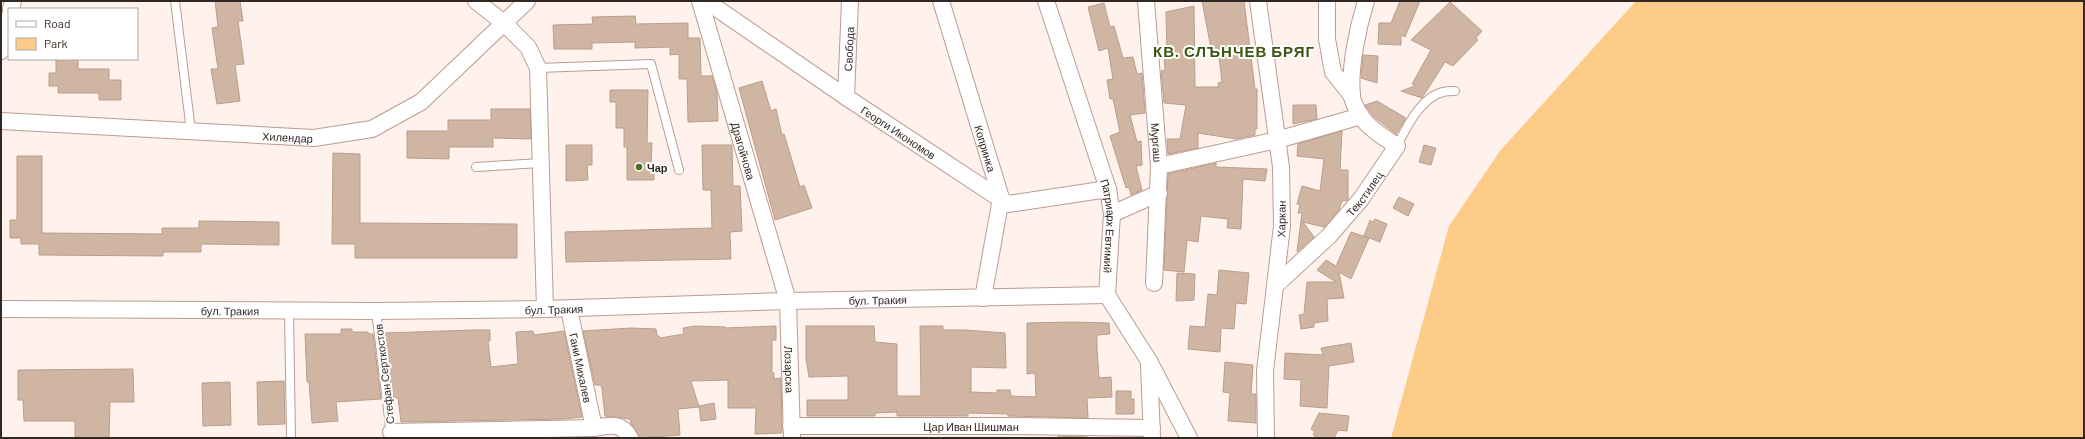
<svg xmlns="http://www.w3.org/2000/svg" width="2085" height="439" font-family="Barlow,sans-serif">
  <rect width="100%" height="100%" fill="#fff1ec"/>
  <path fill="#fccb87" d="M1636,1H2084V438H1391L1449,226L1500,151Z"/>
  <path fill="#d0b5a2" stroke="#b99e8b" d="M215,1H240L243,21H238L244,64L235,65L240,101L217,104L211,69H218L212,28L218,27Z
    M1202,1H1244L1255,89H1257V129H1255V135L1236,139L1198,133V148L1168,154L1167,139H1180L1186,105L1164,103L1161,71L1165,70L1164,52H1167L1166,12L1194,6L1195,87H1219L1218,83L1222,82L1218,48H1211Z
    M1400,1H1420L1405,37L1401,35V45L1378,44L1379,23H1391Z
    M1450,2L1482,31L1476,38L1478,40L1453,66L1445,62L1422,98L1401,91L1417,85L1412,84L1431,50L1411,40Z
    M1104,3L1110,27L1114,26L1123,58L1133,57L1137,74L1142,73L1145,113L1130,115L1137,142L1141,141L1142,165L1136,166L1142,190L1131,195L1129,187L1126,188L1110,136L1120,132L1113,99H1110L1107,80L1113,79L1108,48L1099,51L1088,7Z
    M635,16L636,24L688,23V38H700L701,76H712L717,93L718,121L688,122L687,79H679V54L670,55V47L635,48V42L592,43V49H554L553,25L593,24L592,17Z
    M1363,55L1378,56L1377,83L1361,78Z
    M56,59H78V69H109V80H121V100H99V93H58V86H49V73H56Z
    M762,81L771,111L776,109L782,135L784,134L800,187L804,185L812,208L775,220L739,88Z
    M610,90H648L647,143H652L651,166H654V180H627V147H624V128H616V102H610Z
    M1377,101L1406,118L1396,134L1374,117L1365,105Z
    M1293,105H1316L1317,119L1293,124Z
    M491,109H530L531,139L493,138V147H449V159L407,158V131H448V120H491Z
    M1342,131L1340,170H1348V200L1342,201L1339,210L1324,227L1303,222L1314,237L1297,252L1302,213H1298L1300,205L1297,204L1302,186L1320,191L1324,159L1297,156L1298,144Z
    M566,145H592V165H587L588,180L566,181Z
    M702,145H732L733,186H740L742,231L730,232L731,259L566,262L565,232L712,228L711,190H703Z
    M1424,145L1436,148L1431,165L1419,162Z
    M333,153L360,154V223L517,224V258H355V244H332Z
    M17,156H42V233L162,234V228H199V221L279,222V245L201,244V252H163V256L39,255V244H21V238H10V220H17Z
    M1216,163V167L1267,169L1265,181L1243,179L1241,229L1227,228L1228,219L1201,216L1198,242L1187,240L1184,272L1164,270L1168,174Z
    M1399,197L1414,204L1408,216L1393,208Z
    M1375,219L1387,224L1380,242L1364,236L1370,220L1373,222Z
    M1351,232L1369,238L1351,279L1339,272L1344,298L1327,299L1328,321L1314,323V327L1301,329L1299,315L1304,314L1307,282H1336L1317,270L1326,260L1336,266Z
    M1219,270L1249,273L1246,304L1236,303L1234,329L1221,328L1220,352L1188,349L1190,326L1205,327L1208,294L1217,295Z
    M1177,273L1195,274L1194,300L1176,301Z
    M1071,322L1109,323L1110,334L1097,335V348L1099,378L1111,377L1112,397L1087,398L1088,418L1008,416V414L968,413V416H897V412L875,413V416H807V400H848V376L809,377L806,359V326H874L875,342L897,344V396H921L920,326H943V330H965L1005,333L1006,368L971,367V392L997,393V390H1010L1011,396L1036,397L1035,373L1027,374V323Z
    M695,326L725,327V328L776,326V340H772V373H774V379L781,378L782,433L755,434L756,408H728V380L691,381L699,407L678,409L680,435L639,438L631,423L630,419L605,416L602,388L600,385H595L583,331L631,328L656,329L657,336H659L660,338L684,334L683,328Z
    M341,329H352V332H368L369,334H373L381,399L336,402L338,421L312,423L309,382H307L305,334H341Z
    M473,330H490V341H488L491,367L518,364L516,332L533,331L534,335L564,331L582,417L564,419L401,422L398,398H392L384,333Z
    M1351,343L1354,362L1329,366L1327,408L1300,406L1301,380L1284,379L1285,353L1323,355L1321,348Z
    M1225,362L1253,365L1251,394H1256V423L1228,421L1230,393L1223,392Z
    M133,369L134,402H110L109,438H75V421H24L23,400H18V370Z
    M284,381L285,424L258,425L257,382Z
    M230,382L231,425L203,426L202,383Z
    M1116,391H1131V399H1134V414H1116Z
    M714,403L716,419L701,421L699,406Z
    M1319,413L1349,416L1347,431L1338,430L1334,438H1319L1313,435L1315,432L1311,429Z
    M1058,436L1088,437V438H1058Z"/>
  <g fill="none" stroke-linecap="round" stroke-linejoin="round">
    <defs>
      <path id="lane" d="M175,1L191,131
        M538,68L651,64L679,170
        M1397,146C1406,128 1421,97 1443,92C1446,91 1451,91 1455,91
        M476,167L540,163
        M289,310L291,438
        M376,311L391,435"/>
      <g id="street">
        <path d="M476,1L505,24L528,47L538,68L545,309"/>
        <path id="s1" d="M700,1L788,301L792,438"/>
        <path id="s2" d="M706,1L846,97L1008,204L1108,189"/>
        <path id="s3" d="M941,1L1001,198L983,298"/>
        <path id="s4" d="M1046,1L1108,189L1112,214L1107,295L1149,361L1189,438"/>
        <path id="s5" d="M1146,1L1159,166L1154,283"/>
        <path d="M1258,1L1281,167L1282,226L1265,371L1266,438"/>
        <path d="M1327,1V39L1333,72L1352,96"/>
        <path d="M11,9L13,1"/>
        <path d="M1,51L9,17"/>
        <path id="s6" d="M846,97L850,1"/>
        <path id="s7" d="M1,121L314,138L372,129L421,102L527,1"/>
        <path d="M1159,166L1277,140L1361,116"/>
        <path d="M1112,214L1159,193"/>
        <path id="s8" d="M1277,284L1329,236L1361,199L1397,146C1385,138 1368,128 1360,115C1357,110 1352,101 1352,95C1349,68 1358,27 1366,1"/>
        <path id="s9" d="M1,309L376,311L545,309L788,301L1107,295"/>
        <path id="s10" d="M569,309L594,428"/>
        <path d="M1149,365L1152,438"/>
        <path id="s11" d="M791,426H1009L1152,428"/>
        <path d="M391,432L594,428C609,425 622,422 630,438"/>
      </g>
    </defs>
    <use href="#lane" stroke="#bc9c91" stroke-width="10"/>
    <use href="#street" stroke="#bc9c91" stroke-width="18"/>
    <use href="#lane" stroke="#fff" stroke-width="8"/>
    <use href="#street" stroke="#fff" stroke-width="16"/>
  </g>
  <circle fill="#4c6c23" stroke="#fff" stroke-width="1.5" cx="639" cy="167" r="4"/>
  <g text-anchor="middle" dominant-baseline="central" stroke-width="4" stroke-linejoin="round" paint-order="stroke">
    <g font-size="11" fill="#332722" stroke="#fff">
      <text stroke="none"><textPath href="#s6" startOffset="48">Свобода</textPath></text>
      <text stroke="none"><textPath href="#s2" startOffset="233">Георги Икономов</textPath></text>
      <text stroke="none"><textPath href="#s7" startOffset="287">Хилендар</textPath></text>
      <text stroke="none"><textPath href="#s5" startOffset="142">Мургаш</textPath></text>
      <text stroke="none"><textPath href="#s3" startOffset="154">Копринка</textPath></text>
      <text stroke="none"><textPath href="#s1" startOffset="156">Драгойчова</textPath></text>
      <text stroke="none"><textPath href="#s8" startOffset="126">Текстилец</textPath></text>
      <text transform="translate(1281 219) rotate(-89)">Харкан</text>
      <text stroke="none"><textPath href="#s4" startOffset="235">Патриарх Евтимий</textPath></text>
      <text stroke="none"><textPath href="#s9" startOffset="877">бул. Тракия</textPath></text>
      <text stroke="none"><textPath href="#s9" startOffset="553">бул. Тракия</textPath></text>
      <text stroke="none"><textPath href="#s9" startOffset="229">бул. Тракия</textPath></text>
      <text stroke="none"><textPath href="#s10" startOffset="60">Гани Михалев</textPath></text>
      <text stroke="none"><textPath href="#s1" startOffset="381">Лозарска</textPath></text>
      <text transform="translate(384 374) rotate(-97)">Стефан Серткостов</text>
      <text stroke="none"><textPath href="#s11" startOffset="180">Цар Иван Шишман</textPath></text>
    </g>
    <g font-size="11" font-weight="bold" fill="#332722" stroke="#fff" text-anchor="start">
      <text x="647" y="167">Чар</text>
    </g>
    <g font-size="15" font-weight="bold" letter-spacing="1" fill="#3a5612" stroke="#fff">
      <text x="1234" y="51">КВ. СЛЪНЧЕВ БРЯГ</text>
    </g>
  </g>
  <rect width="2085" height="439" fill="none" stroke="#332722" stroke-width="4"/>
  <rect x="8" y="8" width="130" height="52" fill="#ffffff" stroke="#ada9a7"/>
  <rect x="16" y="21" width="20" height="6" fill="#ffffff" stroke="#ada9a7"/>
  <text x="44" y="28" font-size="12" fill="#332722">Road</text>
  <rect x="16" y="38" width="20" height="12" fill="#fccb87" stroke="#ada9a7"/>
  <text x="44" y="48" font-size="12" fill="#332722">Park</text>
</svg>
